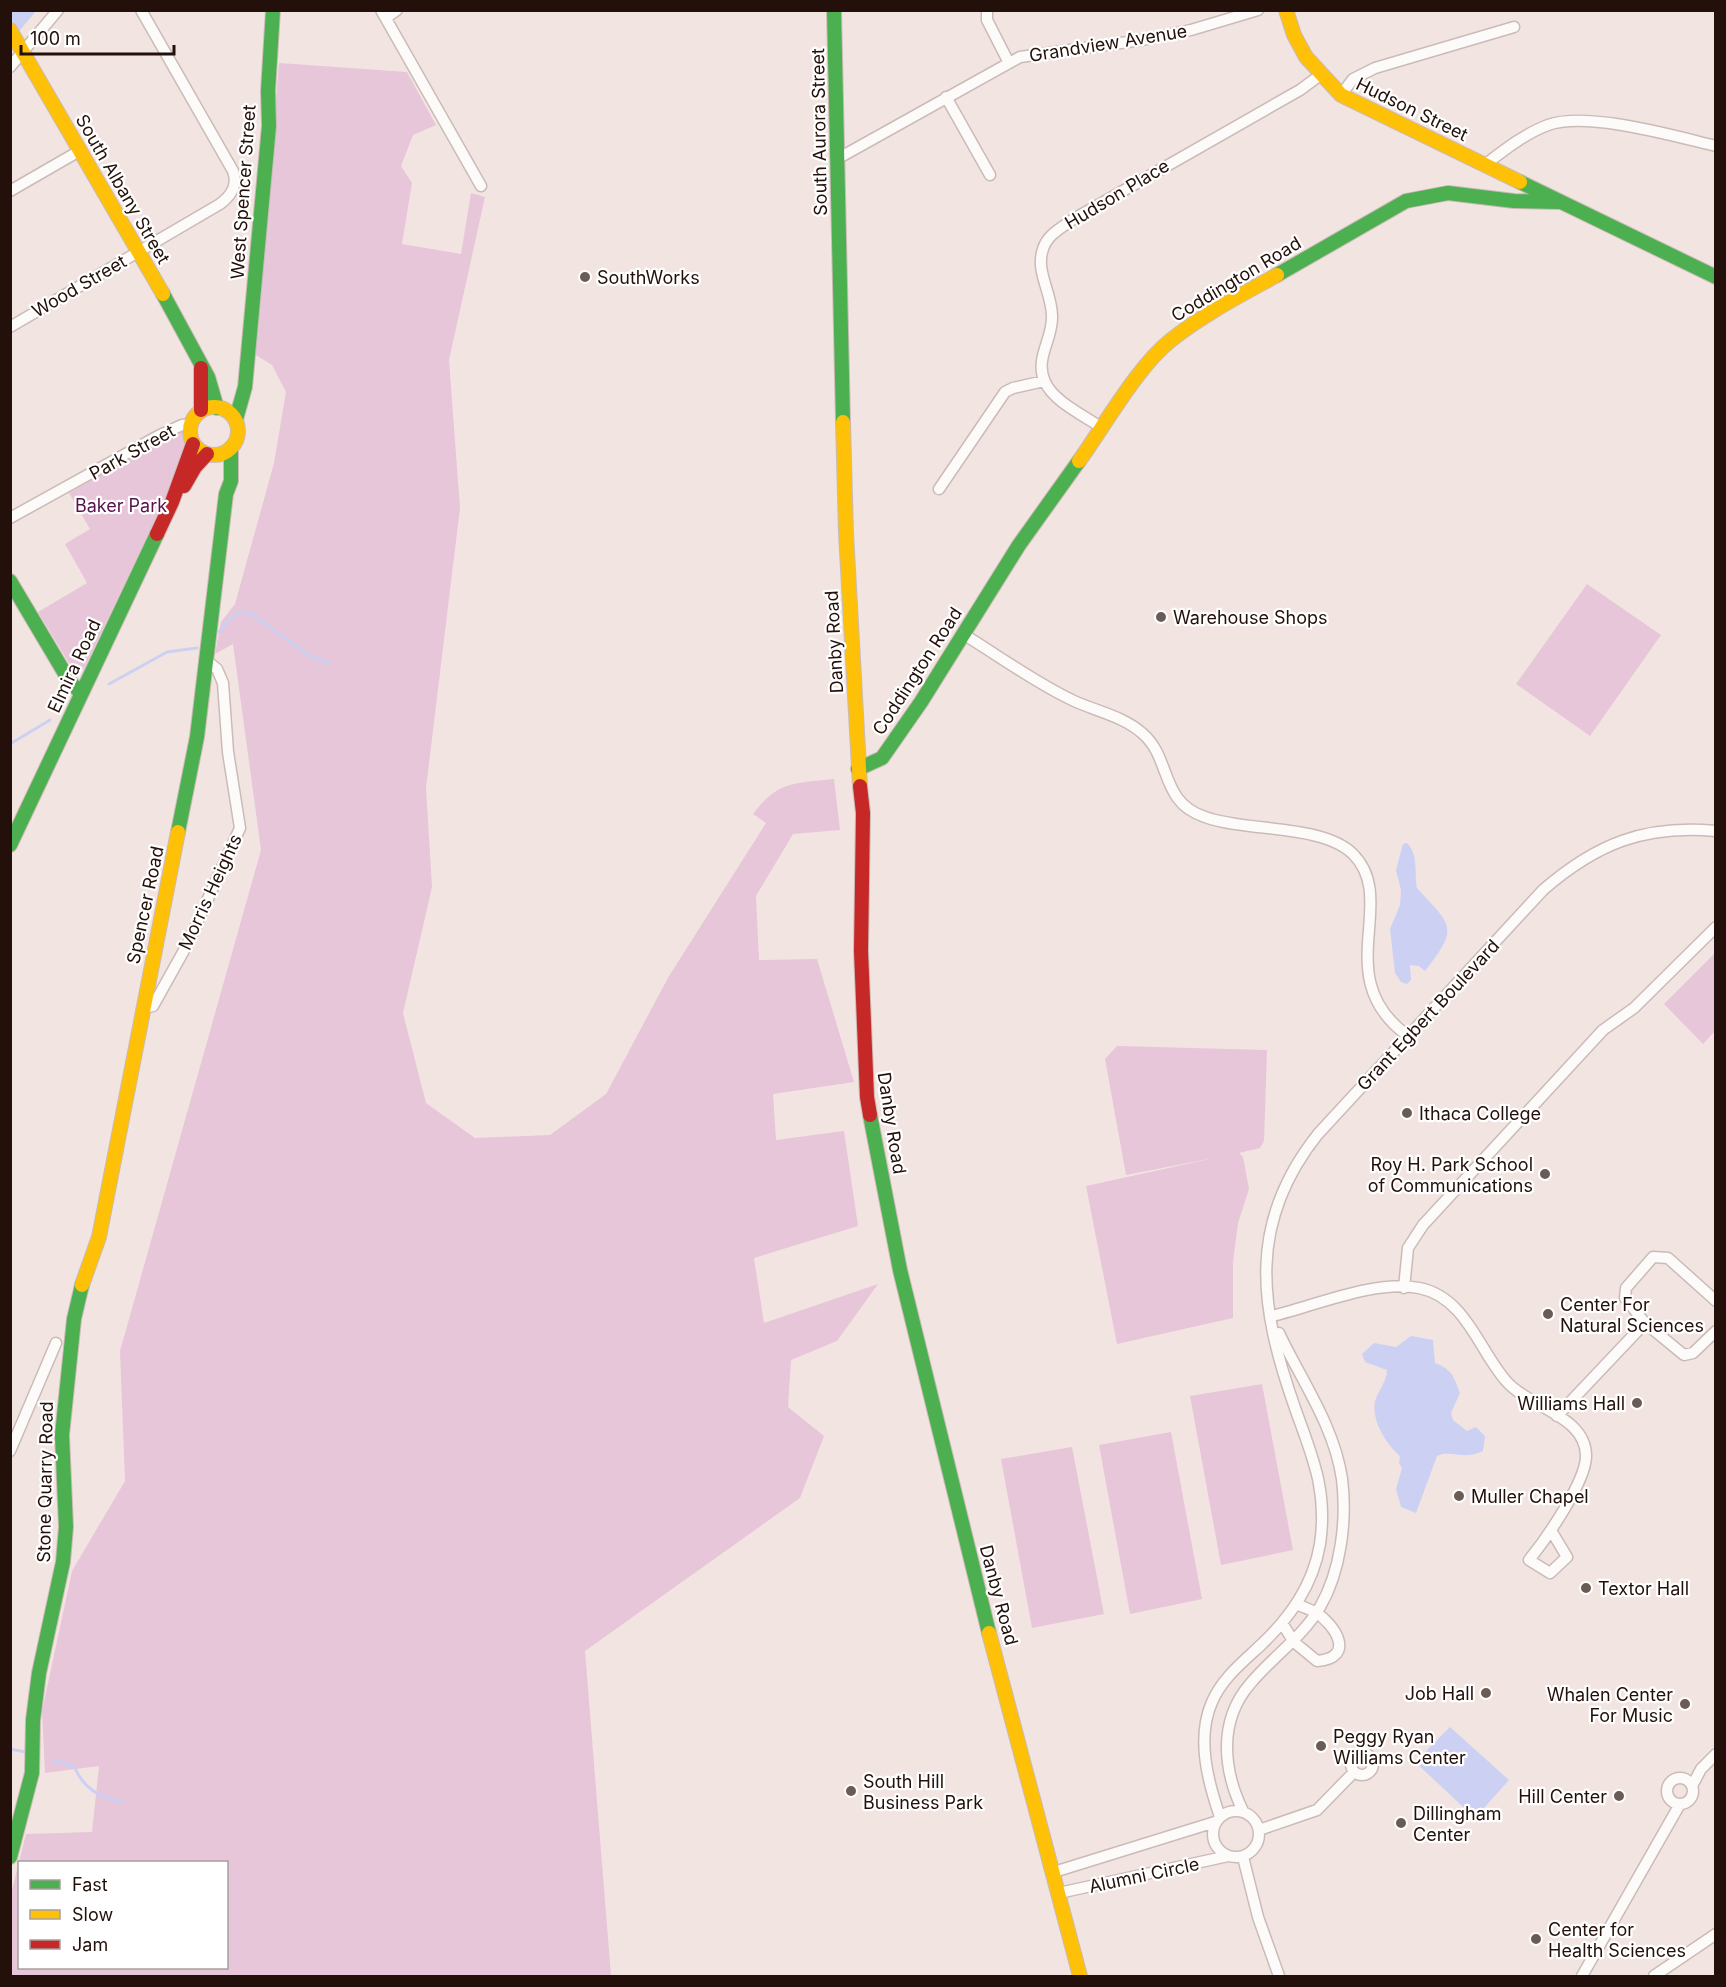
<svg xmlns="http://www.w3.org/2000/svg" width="1726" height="1987" font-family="Inter,sans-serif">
  <rect width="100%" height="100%" fill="#f2e5e1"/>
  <path fill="#e7c6d9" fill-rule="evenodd" d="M279,63L407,72L436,125L413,135L401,166L412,183L402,244L461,254L471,193L485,197L449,360L460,508L426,788L432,887L403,1013L426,1103L475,1138L550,1135L606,1094L669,976L766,823L753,814C777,781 796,783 834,779L840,830L793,834L756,896L759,960L817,959L854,1082L773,1094L776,1140L844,1131L858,1226L754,1258L764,1323L878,1284L837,1341L791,1360L788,1407L824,1436L800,1498L585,1651L611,1976H11V1894L26,1834L92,1832L99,1766L45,1773L42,1711L72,1571L125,1481L120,1351L261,850L233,644L215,654L221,622L235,604L274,463L286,392L272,365L254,354ZM20,1862H226V1968H20Z
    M186,430L187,452L84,669L75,673L38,612L87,583L65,544L90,529L69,493L164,438Z
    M1587,584L1661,635L1590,736L1516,684Z
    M1715,953V1031L1703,1044L1664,1004Z
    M1117,1046L1267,1050L1264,1141L1260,1148L1239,1153L1243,1157L1249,1189L1238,1223L1233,1262V1318L1117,1344L1086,1186L1214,1158L1126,1175L1105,1059Z
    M1262,1384L1293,1550L1221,1565L1190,1396Z
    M1171,1432L1202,1599L1130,1614L1099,1445Z
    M1072,1447L1104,1614L1032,1628L1001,1459Z"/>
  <path fill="#ccd0f3" d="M11,11H36L11,41Z
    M1407,843C1419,855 1414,873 1417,888C1450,925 1461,926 1425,971L1419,966L1410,965L1411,980L1407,984L1401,982L1395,973L1390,929L1400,905L1401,890L1396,870L1403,844Z
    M1411,1336L1433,1340L1435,1363C1452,1369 1454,1377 1460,1393L1451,1413L1453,1420L1467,1431L1476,1427L1485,1436L1483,1451C1464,1461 1451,1449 1437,1456L1416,1513L1401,1507L1396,1489L1402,1468L1399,1463L1400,1456C1387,1445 1371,1421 1375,1401C1378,1391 1387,1381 1387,1370L1365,1362L1362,1354L1374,1343L1396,1347Z
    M1450,1727L1509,1780L1475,1818L1415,1762Z"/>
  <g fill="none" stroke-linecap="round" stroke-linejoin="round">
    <path stroke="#ccd0f3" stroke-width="3" d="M219,632C228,620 234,610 250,613L310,656L329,663
      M109,684L167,652L197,648
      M10,744L50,720
      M10,1749L26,1752
      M55,1761L74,1766C84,1790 100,1797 123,1802"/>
    <defs>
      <path id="street" d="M381,10L481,186
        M987,10V20L1009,63
        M386,18L397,10
        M10,67L58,10
        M1341,95L1353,79L1375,68L1514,27
        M946,97L990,175
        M837,159L1020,57L1142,40L1191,30L1258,10
        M1486,164C1504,150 1526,133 1548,125C1587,111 1674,136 1716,146
        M10,191L81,150
        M10,327L220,204C232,195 238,185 233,171L141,10
        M1102,428C1085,416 1054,402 1045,382C1034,358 1053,340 1052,316C1052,293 1035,271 1043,249C1047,235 1061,228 1072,220L1300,90L1319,76
        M939,489L1005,392L1013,388L1044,381
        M10,518L158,436L182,425L191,424
        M963,634C999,656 1034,682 1072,700C1095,711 1123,716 1142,733C1172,758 1159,802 1205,817C1246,832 1323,824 1353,854C1400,901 1328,978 1408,1036
        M143,1008L153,1006L187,945L240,828L228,752L223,683L217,669L207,661
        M1404,1288L1408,1248L1423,1225L1603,1030L1634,1008L1716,927
        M1716,1301L1668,1258L1653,1257L1626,1288L1625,1298L1645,1323L1684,1355L1693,1353L1716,1331
        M1272,1316C1314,1306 1376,1279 1419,1288C1466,1297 1479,1351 1507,1382C1530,1408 1587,1416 1586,1457C1585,1483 1546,1539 1529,1560L1550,1573L1567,1557L1552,1532
        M1557,1416L1645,1323
        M10,1451L56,1343
        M1282,1623L1294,1642L1317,1661C1356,1658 1336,1625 1315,1612C1309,1609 1302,1607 1297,1604
        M1351 1764a11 11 0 1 1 22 0a11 11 0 1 1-22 0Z
        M1667 1791a13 13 0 1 1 26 0a13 13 0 1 1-26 0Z
        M1692,1786L1701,1769L1716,1754
        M1213 1834a23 23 0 1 1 46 0a23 23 0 1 1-46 0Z
        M1243,1811C1223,1770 1218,1721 1250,1684C1272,1657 1302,1638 1320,1607C1341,1571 1347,1520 1342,1479C1334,1425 1301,1380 1279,1333
        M1220,1817C1208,1782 1196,1738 1212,1702C1222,1678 1244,1661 1262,1644C1291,1616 1313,1585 1320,1544C1328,1490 1312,1456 1295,1408C1259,1306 1247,1223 1318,1134L1543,890C1596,844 1645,824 1716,831
        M1259,1830L1317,1810L1354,1772
        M1243,1857L1258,1917L1279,1976
        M1054,1872L1215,1822
        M1059,1893L1228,1856
        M1582,1976L1680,1804
        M1654,1976L1716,1934"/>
      <path id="fast" d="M834,10L843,422
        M1520,182L1716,277
        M1277,275L1406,201L1448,193L1514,201L1560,202
        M163,294L208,377L217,408
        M236,419L245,387L269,126L268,91L273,10
        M10,581L70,682L81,693
        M858,769L882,758L921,702L1019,545L1079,461
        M178,832L197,737L226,494L231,481V448
        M10,845L157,534
        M870,1115L900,1270L989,1633
        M10,1857L32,1773L33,1720L39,1673L63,1562L66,1527L62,1435L74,1319L82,1285"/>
      <path id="slow" d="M1286,10L1294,35L1306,57L1341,95L1520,182
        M10,30L163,294
        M190 431a24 24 0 1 1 48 0a24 24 0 1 1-48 0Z
        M843,422L846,533L860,786
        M1079,461C1105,425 1137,367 1171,340C1204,314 1241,295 1277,275
        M82,1285L99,1237L178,832
        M989,1633L1080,1976"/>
      <path id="jam" d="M201,368V410
        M184,486L195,467L207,454
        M157,534L172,502L193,444
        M860,786L863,813L861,951L867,1097L870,1115"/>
    </defs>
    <use href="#street" stroke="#cbbbb6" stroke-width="13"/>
    <use href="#fast" stroke="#cbbbb6" stroke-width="16"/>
    <use href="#slow" stroke="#cbbbb6" stroke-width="16"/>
    <use href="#jam" stroke="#cbbbb6" stroke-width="16"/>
    <use href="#street" stroke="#fdfbfa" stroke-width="10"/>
    <use href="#fast" stroke="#4caf50" stroke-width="14"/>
    <use href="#slow" stroke="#ffc107" stroke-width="14"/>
    <use href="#jam" stroke="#c62828" stroke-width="14"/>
  </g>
  <g fill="#6b5b55" stroke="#fff" stroke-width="2">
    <circle cx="585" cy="277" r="6"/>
    <circle cx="1161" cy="617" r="6"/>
    <circle cx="1407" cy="1113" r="6"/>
    <circle cx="1545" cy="1174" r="6"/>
    <circle cx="1548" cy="1314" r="6"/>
    <circle cx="1637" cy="1403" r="6"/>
    <circle cx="1459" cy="1496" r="6"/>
    <circle cx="1586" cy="1588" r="6"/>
    <circle cx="1486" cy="1693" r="6"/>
    <circle cx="1685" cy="1704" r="6"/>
    <circle cx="1321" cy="1746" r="6"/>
    <circle cx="851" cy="1791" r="6"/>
    <circle cx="1619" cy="1796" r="6"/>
    <circle cx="1401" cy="1823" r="6"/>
    <circle cx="1536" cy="1939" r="6"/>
  </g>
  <g text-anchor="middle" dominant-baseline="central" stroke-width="4.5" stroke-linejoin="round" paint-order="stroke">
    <g font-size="18" fill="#23100a" stroke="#fff">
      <text transform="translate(1108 43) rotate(-9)">Grandview Avenue</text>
      <text transform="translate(1412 109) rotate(26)">Hudson Street</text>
      <text transform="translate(819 132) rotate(-91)">South Aurora Street</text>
      <text transform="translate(123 189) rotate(60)">South Albany Street</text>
      <text transform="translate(243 192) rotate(-86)">West Spencer Street</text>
      <text transform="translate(1117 194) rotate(-31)">Hudson Place</text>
      <text transform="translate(1236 279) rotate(-31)">Coddington Road</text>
      <text transform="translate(79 286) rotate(-30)">Wood Street</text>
      <text transform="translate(132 452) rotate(-29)">Park Street</text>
      <text transform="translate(834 642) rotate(-93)">Danby Road</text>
      <text transform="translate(74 666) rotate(-65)">Elmira Road</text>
      <text transform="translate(917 671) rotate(-57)">Coddington Road</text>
      <text transform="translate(210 892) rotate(-65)">Morris Heights</text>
      <text transform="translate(145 905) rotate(-78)">Spencer Road</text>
      <text transform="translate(1428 1015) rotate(-47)">Grant Egbert Boulevard</text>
      <text transform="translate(892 1123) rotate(81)">Danby Road</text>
      <text transform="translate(45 1482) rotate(-89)">Stone Quarry Road</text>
      <text transform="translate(999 1595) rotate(75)">Danby Road</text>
      <text transform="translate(1144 1875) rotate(-12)">Alumni Circle</text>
    </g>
    <g font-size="18" fill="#23100a" stroke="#fff" text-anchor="start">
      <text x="597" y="277">SouthWorks</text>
      <text x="1173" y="617">Warehouse Shops</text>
      <text x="1419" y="1113">Ithaca College</text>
      <text x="1533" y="1164" text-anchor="end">Roy H. Park School<tspan x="1533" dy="21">of Communications</tspan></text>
      <text x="1560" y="1304">Center For<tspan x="1560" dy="21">Natural Sciences</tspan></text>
      <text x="1625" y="1403" text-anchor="end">Williams Hall</text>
      <text x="1471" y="1496">Muller Chapel</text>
      <text x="1598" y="1588">Textor Hall</text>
      <text x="1474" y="1693" text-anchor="end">Job Hall</text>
      <text x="1673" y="1694" text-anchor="end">Whalen Center<tspan x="1673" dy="21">For Music</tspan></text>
      <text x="1333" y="1736">Peggy Ryan<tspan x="1333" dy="21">Williams Center</tspan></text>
      <text x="863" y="1781">South Hill<tspan x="863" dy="21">Business Park</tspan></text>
      <text x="1607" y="1796" text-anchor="end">Hill Center</text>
      <text x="1413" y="1813">Dillingham<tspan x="1413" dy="21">Center</tspan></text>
      <text x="1548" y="1929">Center for<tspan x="1548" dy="21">Health Sciences</tspan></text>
    </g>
    <g font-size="18" fill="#58124c" stroke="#fff">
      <text x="121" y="505">Baker Park</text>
    </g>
  </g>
  <rect width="1726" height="1987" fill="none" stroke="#23100a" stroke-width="24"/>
  <rect x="18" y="1861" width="210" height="108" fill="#ffffff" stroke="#a79f9d" stroke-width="1.5"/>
  <rect x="30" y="1880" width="30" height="9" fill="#4caf50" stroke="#a79f9d" stroke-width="1.5"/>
  <text x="72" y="1891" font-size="18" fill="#23100a">Fast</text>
  <rect x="30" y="1910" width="30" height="9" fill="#ffc107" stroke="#a79f9d" stroke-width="1.5"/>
  <text x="72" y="1921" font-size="18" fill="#23100a">Slow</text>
  <rect x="30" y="1940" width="30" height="9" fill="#c62828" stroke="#a79f9d" stroke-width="1.5"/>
  <text x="72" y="1951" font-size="18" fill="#23100a">Jam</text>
  <path d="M21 45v9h153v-9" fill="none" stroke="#23100a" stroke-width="3"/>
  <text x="30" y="45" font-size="18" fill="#23100a" stroke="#ffffff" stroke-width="4.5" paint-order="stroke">100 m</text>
</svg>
